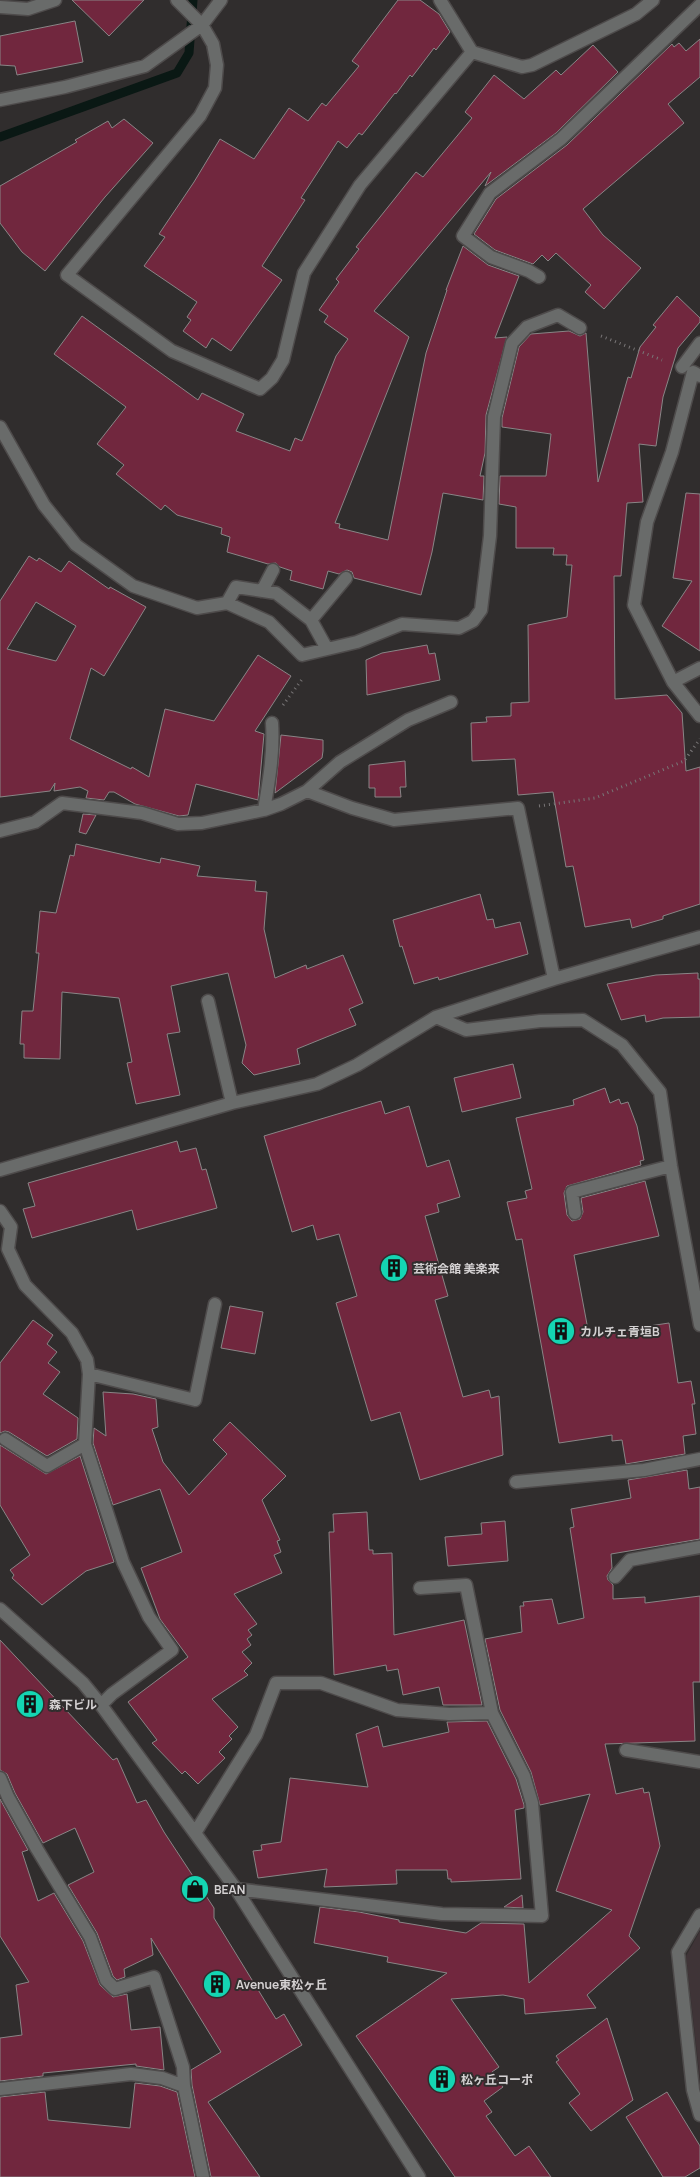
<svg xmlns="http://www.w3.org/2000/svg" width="700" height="2177" font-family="Manrope,'Noto Sans JP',sans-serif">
  <rect width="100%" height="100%" fill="#302d2d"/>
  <path fill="#3f3437" d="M700,1931V2080L686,1956Z"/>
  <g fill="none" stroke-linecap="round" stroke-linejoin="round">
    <path stroke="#0a1814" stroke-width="9" d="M0,137L177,73L189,53L193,0"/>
  </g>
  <path fill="#71273e" stroke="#898586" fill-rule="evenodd" d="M72,0H144L109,36Z
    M398,0H420L439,14L450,32L436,50L434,48L412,77L410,75L396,94L395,93L362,135L359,133L347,148L338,141L301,198L305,200L262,266L282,280L231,351L212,338L206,348L183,331L191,320L187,317L197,302L144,266L165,237L159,234L194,182L220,139L254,159L289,108L308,121L322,103L326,106L359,66L352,61Z
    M75,21L83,62L17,75L15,66L0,65V36Z
    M700,39V77L668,104L684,123L583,209L603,235L641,268L604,309L585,292L591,285L556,253L548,261L542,255L533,264L495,250L474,234L496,199L567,145L672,44L674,47L679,43L686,51Z
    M593,45L618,72L556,133L485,186L491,172L374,311L409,337L335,523L340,524L339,528L388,540L426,353L447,290H446L463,246L488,265L519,276L495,338L507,337L486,415L485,453L480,476H484L483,500L443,493L432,552L421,595L354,578L352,572L347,570L339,574L328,571L323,589L290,580L292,571L280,567L276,563L268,564L227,552L230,537L221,534L222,528L177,515L165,505L161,510L116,474L124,465L97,444L126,407L54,354L82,316L198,400L202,393L244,414L236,431L290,451L295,438L302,441L336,356L348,339L324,322L328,316L319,310L339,282L336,279L359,249L356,247L416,172L423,177L472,118L465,112L494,75L524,99L556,70L561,75Z
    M124,119L153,143L105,197L45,271L22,252L0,223V186L77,142L75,140L108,121L112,128Z
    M677,296L700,318V322L678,348L663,397L656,446L639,444L643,502L627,503L621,576H614L615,699L667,695L682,713L686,771L700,767V904L663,916V919L632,928L630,919L585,927L573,866L566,867L553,792L518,795L515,759L472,761L471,723L487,722L486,717L511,716V703L529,702L528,625L567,617L572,565H566L567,555H553L554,548H516V507L499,504L500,476H546L551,434L502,427V418L519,347L531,334L569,331L580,336L586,333L598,482L628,377L631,378L640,347L656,327L653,325Z
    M686,493L700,494V651L662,626L692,581L673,578Z
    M29,556L37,561L39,558L61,572L69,561L109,589L110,587L146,607L104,676L91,668L70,739L131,769L132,767L149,777L165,709L214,721L258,655L291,676L255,731L264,734L258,800L196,784L188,815L179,816L135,804L114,792H109L104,800L86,798L88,791L80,787L54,791L55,783L50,791L0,797V601ZM36,602L76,626L56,661L7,649Z
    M427,645L429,654L435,653L440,680L367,695L366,660L382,653Z
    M281,735L323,740V751L322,758L275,793Z
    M405,761L406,787H400L401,797H375V788H369V765Z
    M83,814L96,815L86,834L79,832Z
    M76,844L160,863L161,858L200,866L197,876L256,881L255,891L267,892L264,929L275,978L306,965L307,969L343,955L363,1003L349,1009L356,1025L297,1049L300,1064L254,1075L242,1063L246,1045L228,973L171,986L180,1032L167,1034L180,1095L136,1104L127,1063L132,1062L119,998L62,992L60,1059L24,1058V1044H20L22,1011H33L39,953H36L40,911L56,913L70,855L74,856Z
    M480,894L487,920L493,919L495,928L520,922L528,954L439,980L438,977L414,984L402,946L400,947L393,920Z
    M698,973V979H700V1017L663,1018L646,1022L645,1015L621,1020L607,984L656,975Z
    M513,1064L521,1098L462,1112L454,1078Z
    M605,1088L610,1103L619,1099L621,1104L628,1102L637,1126L644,1160L640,1161L641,1165L567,1186L564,1193L567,1215L572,1221L580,1219L583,1212L581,1198L645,1181L659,1236L574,1255L589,1335L669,1323L678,1383L691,1381L695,1404H692L696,1434L683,1436L685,1454L626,1464L622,1440L612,1441V1435L559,1443L522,1239L516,1240L507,1202L527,1198L525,1191L532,1189L516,1118L574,1105L573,1100Z
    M381,1101L385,1114L409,1106L427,1167L449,1160L460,1197L437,1204L439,1212L425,1216L448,1296L435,1300L463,1397L489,1390L491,1398L499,1396L503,1455L420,1480L400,1412L371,1421L336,1303L357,1296L339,1234L317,1240L313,1225L292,1232L264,1136Z
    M177,1141L180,1152L196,1148L202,1170L206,1169L217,1208L137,1230L132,1210L32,1238L23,1209L35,1206L28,1183Z
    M230,1306L263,1312L255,1354L221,1348Z
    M33,1320L53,1335L47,1344L57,1352L48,1363L60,1372L43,1394L78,1418L77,1439L47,1456L9,1432L5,1431L0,1433V1363Z
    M103,1392L133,1394L156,1399L158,1427L152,1429L163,1462L189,1495L227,1454L213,1440L230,1422L286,1476L262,1500L280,1540L277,1541L281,1552L274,1555L282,1573L234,1594L257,1624L248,1630L252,1635L247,1639L251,1645L242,1652L252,1663L244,1671L248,1675L212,1699L238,1727L229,1736L232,1739L219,1752L225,1758L198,1784L185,1771L182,1774L152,1743L157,1740L128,1702L188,1657L160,1619L141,1568L182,1552L160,1489L113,1505L93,1443L94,1428L106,1436Z
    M0,1445L46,1474L80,1456L114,1562L86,1571L42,1605L12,1578L14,1575L10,1570L30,1555L0,1505Z
    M687,1470L689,1489L700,1487V1539L611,1554L612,1568L607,1576L608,1580L613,1585V1599L645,1597V1603L700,1596V1682H693L695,1741L605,1744L616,1794L643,1788L644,1793L649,1792L660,1846L629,1936L640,1948L587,1995L596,2008L525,2014L524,1999L503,1995L451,1999L499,2067L492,2072L503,2087L484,2101L492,2112L486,2116L515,2156L529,2146L551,2177H455L356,2036L447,1973L387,1962L388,1957L314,1943L320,1907L359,1912L399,1920V1922L466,1933L481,1923L524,1924L529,1983L612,1910L556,1891L590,1794L540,1805L531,1772L500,1710L485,1639L522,1632L520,1606H524L523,1602L552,1599L558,1624L584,1618L570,1528L574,1527L571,1509L631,1498L628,1480Z
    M367,1512L369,1550H373V1554L392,1553L394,1635L464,1620L482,1705H443L439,1687L403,1695L398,1669L387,1671L386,1665L334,1675L329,1532H334L333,1514Z
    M505,1521L508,1561L448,1566L445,1537L482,1534L481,1523Z
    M0,1640L113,1760L117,1758L137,1803L146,1800L164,1832L214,1908V1918L276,2019L284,2014L302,2045L208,2102L260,2177H211L192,2085L191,2070L221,2052L151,1938L153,1955L124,1969L125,1977L117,1980L113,1976L97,1933L68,1885L94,1872L75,1828L43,1843L15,1793L7,1774L0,1770Z
    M487,1721L516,1779L524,1805V1808L515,1810L521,1879L451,1882V1879H448L447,1870H396L397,1884L324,1887L327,1869L258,1878L253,1851L262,1850L261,1845L281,1842L290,1778L368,1787L356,1734L378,1726L383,1747L449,1732L447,1722Z
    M0,1799L28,1850L22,1852L38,1901L54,1893L83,1941L100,1985L113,1997L127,1994L131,2030L160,2027L164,2070L136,2066V2064L43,2073V2076L0,2081V2038L22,2035L16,1985L29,1982L0,1936Z
    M522,1895L523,1908L504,1907Z
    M607,2018L633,2100L591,2131L569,2103L580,2094L556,2062L559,2060L556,2056Z
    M135,2083L160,2086L177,2092L195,2177H0V2097L45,2092L48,2120L130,2128Z
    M667,2092L700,2146V2168L685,2177H663L626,2117Z"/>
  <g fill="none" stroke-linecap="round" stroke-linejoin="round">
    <defs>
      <path id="minor" d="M177,0L202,25L213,44L217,65L215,88L200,116L67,275L172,351L260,389L272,378L283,360L304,273L360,185L472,52
        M440,0L472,52L522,67L532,65L636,14L653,0
        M0,7L28,9L55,0
        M0,100L65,87L145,66L202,25L221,0
        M539,277L529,271L491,257L463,236L490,193L561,139L700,5
        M682,367L700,343
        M700,376L693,372L672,452L647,522L634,605L673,682L700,716
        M0,427L44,505L76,545L133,586L197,608L227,603L269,622L302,655L357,642L402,624L459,628L473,621L481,610L490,536L494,417L512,343L527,327L558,315L580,328
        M262,591L273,570
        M227,603L236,587L276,593L311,620L327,649
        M311,620L346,578
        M673,682L700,668
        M307,791L352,808L394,820L518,808L554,979
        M264,810C269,781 274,752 272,723
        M0,831L35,822L62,803L142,813L178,824L202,823L264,810L281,804L307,791L340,762L408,720L451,702
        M208,1001L232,1103
        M436,1017L466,1030L540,1021L583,1020L622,1045L660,1092L671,1166L700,1325
        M0,1170L232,1103L317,1084L357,1065L436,1017L554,979L700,937
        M0,1211L11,1227L8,1249L25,1285L72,1333L87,1360L89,1374L85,1444L123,1562L149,1617L172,1650L112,1694L101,1705
        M575,1213L572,1192L671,1166
        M89,1374L195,1400L215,1304
        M5,1439L47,1466L85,1444
        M516,1482L644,1470L700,1459
        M615,1577L630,1560L700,1547
        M420,1588L466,1585L492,1713
        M0,1609L83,1683L101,1705L236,1889L419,2177
        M626,1750L700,1762
        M0,1778L8,1797L37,1849L90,1937L106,1980L115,1989L154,1977L183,2067L184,2086L203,2177
        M195,1833L256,1735L276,1683H321L397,1710L449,1714L492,1713L524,1776L532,1803L542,1916L442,1914L236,1889
        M700,1915L678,1952L693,2090L700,2115
        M0,2089L131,2074L162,2078L184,2086"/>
    </defs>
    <use href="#minor" stroke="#4e4b4b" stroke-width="15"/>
    <path stroke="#797677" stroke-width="3" stroke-dasharray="1 4" stroke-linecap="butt" d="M601,336L662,360
      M283,705L303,678
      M539,806L595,798L684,761L700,739"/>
    <use href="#minor" stroke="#696b6a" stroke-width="12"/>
  </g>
  <defs>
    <symbol id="building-disc" viewBox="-11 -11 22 22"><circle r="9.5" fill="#14d5b3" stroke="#302d2d"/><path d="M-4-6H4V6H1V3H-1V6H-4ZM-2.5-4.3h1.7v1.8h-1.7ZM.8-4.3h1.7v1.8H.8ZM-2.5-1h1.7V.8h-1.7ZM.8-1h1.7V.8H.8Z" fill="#111"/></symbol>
    <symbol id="shop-disc" viewBox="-11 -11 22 22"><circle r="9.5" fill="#14d5b3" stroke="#302d2d"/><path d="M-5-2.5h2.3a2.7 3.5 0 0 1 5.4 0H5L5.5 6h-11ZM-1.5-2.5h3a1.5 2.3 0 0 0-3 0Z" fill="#111"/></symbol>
  </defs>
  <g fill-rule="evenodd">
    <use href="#building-disc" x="378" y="1252" width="32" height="32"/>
    <use href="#building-disc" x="545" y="1315" width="32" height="32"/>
    <use href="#building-disc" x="14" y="1688" width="32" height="32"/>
    <use href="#shop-disc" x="179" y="1873" width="32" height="32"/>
    <use href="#building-disc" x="201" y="1968" width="32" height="32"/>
    <use href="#building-disc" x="426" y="2063" width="32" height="32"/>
  </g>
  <g text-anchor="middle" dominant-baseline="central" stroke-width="4" stroke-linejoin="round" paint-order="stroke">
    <g font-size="12" font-weight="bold" fill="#d4d1d2" stroke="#302d2d" text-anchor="start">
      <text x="413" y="1268">芸術会館 美楽来</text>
      <text x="580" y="1331">カルチェ青垣B</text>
      <text x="49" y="1704">森下ビル</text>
      <text x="214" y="1889">BEAN</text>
      <text x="236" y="1984">Avenue東松ヶ丘</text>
      <text x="461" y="2079">松ヶ丘コーポ</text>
    </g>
  </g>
</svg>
